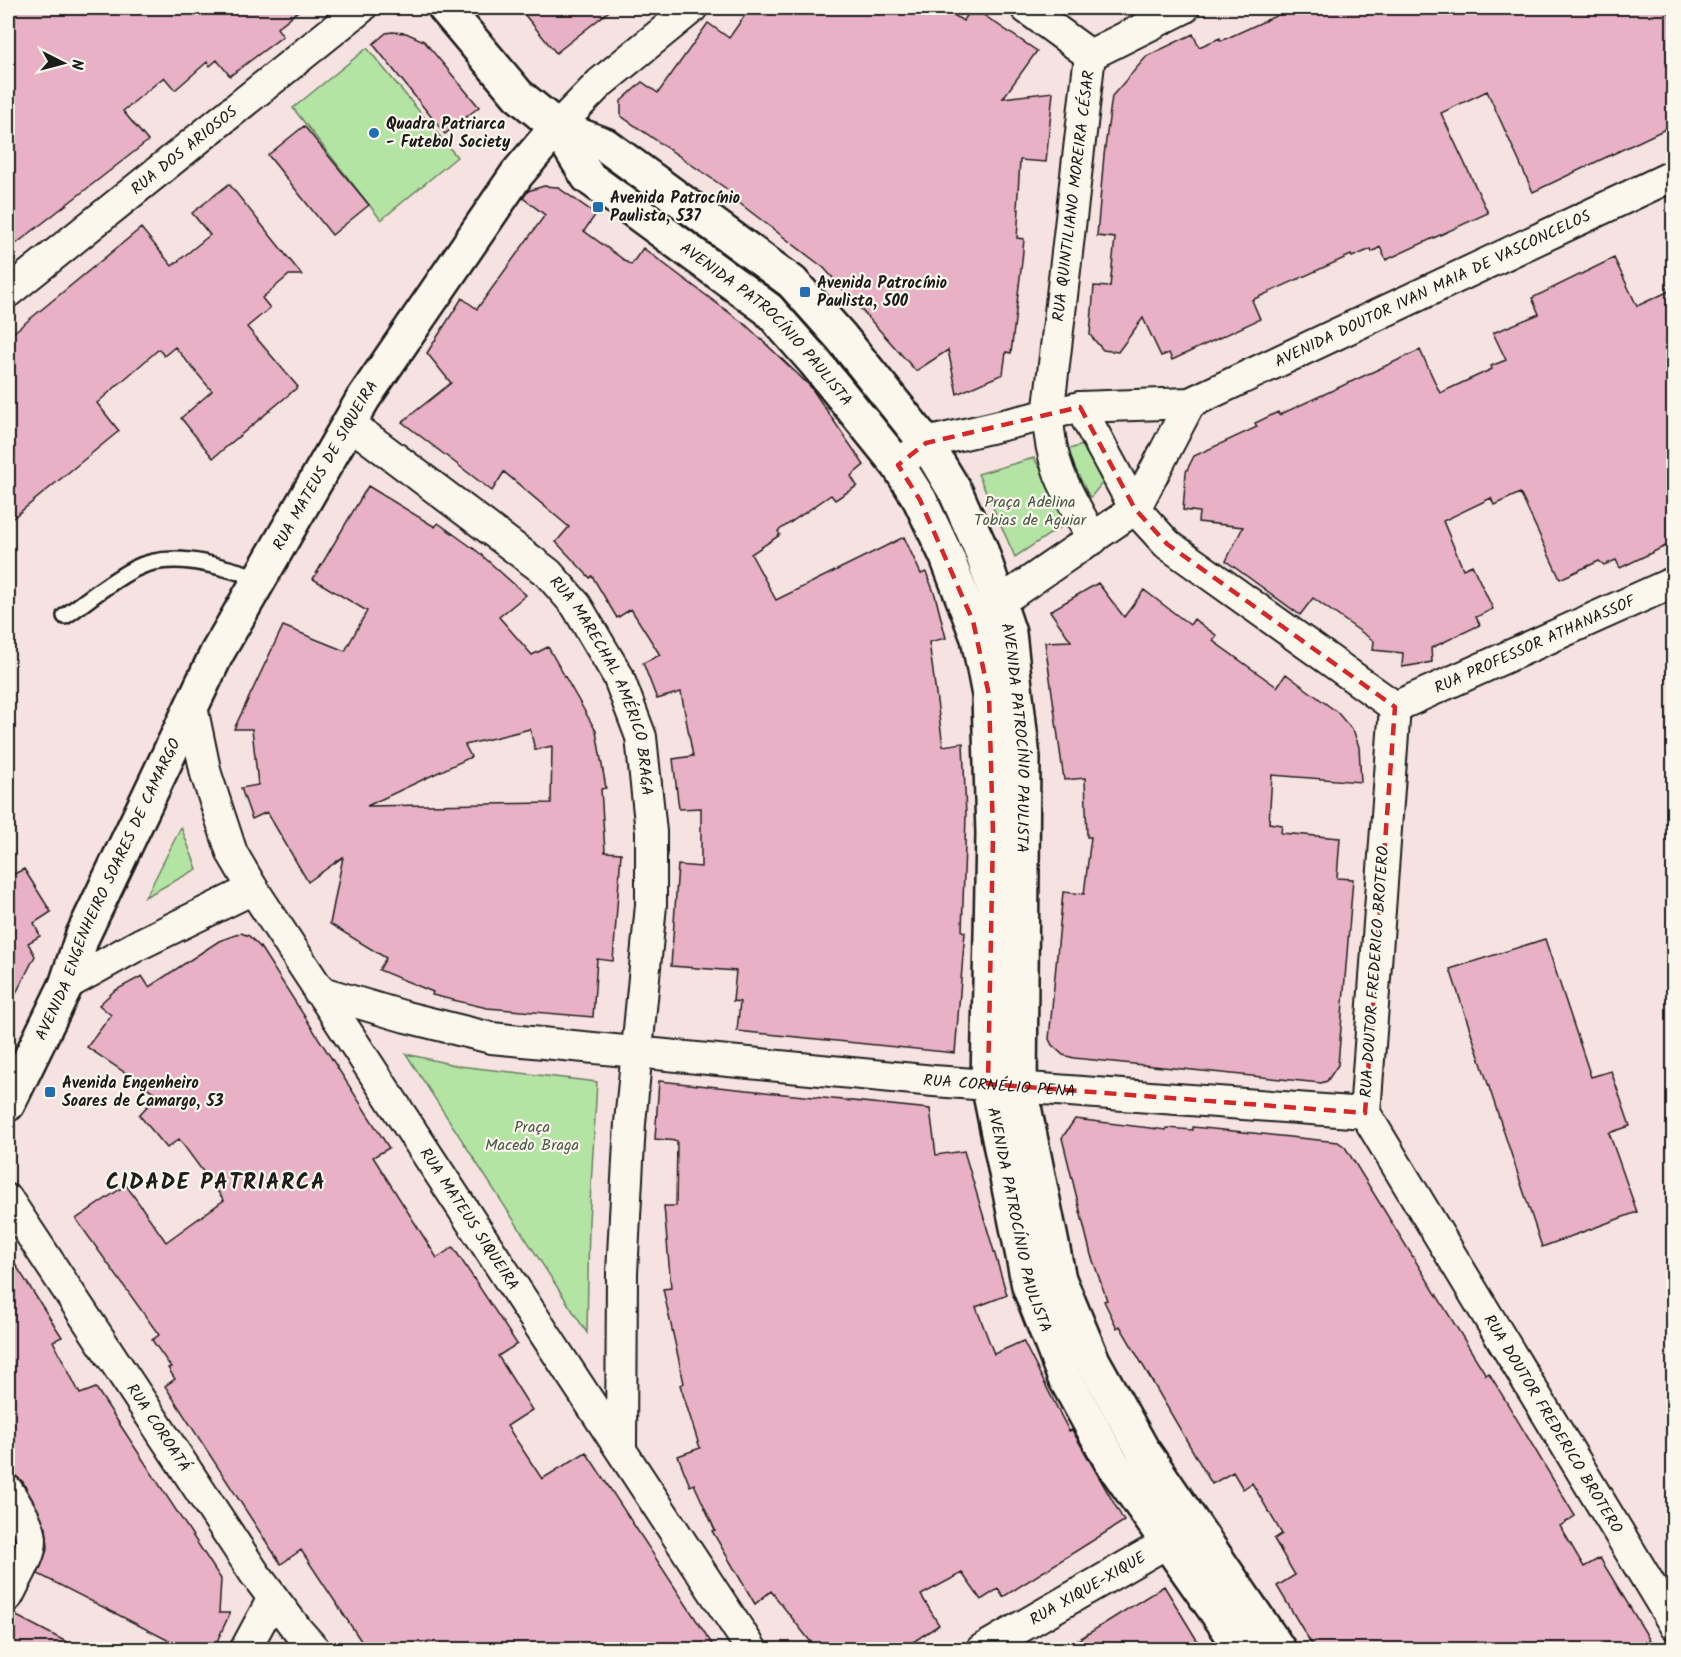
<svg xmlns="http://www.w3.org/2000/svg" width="1681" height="1657" font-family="Kalam,sans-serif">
  <rect width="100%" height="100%" fill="#f6e2e1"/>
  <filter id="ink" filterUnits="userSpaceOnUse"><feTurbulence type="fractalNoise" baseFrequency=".0167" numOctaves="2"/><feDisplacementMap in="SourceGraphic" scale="12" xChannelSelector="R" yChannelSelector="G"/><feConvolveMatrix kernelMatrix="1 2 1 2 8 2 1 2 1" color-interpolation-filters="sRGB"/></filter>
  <g filter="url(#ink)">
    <path fill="#b3e4a4" stroke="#688060" stroke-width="1.5" d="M367,48L457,157L381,220L293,108Z
      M1083,445L1104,481L1090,498L1066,450Z
      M1034,458L1071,520L1015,557L978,474Z
      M181,827L197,869L145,897L151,887Z
      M406,1054L459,1066L597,1082L589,1221L587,1333Z"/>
    <path fill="#e9b1c6" stroke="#1c1c1c" stroke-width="1.5" fill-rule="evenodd" d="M8,8H302L277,28L283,36L230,76L217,60L210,66L207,62L175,90L164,77L123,111L148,141L8,250Z
      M519,8H613L556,53Z
      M750,8H943L963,21L973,8L1037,51L1003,98L1053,92L1046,162L1020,160L1017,209H1019L1017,238L1024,239L1022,261L1011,353L1006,352L1003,374L957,394L948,350L916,371L824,268L734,199L737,196L621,116V101L642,82L658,93L708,23L729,38Z
      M1293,8H1666L1674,22V125L1533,192L1487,91L1441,113L1488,213L1386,260L1380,247L1372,252L1371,249L1352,257L1351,255L1252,300L1260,319L1172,360L1169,353L1161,356L1143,318L1118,352L1103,350L1090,335L1094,286L1110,287L1115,238L1097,236L1104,155L1112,96L1147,56L1193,34L1199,47L1220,38L1221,41Z
      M392,32L406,33L424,41L479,107L445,134L373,44L386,33Z
      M304,126L369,205L332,235L268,155Z
      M229,184L302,275H289L262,298L270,308L247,327L298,387L213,458L181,418L212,391L175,347L164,356L159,349L97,403L119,431L8,522V337L141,228L172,266L210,235L192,213Z
      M544,186L557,187L596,214L584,231L631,265L643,248L747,326L810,386L864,465L851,476L857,486L835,500L831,495L778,531L780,535L751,554L776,600L904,537L921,574L926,572L935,595L946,638L929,642L943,746L963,743L966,816L962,931L965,932L955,1053L737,1031L740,1002L733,1001L736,971L671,966L678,865L701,867V808L679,809L673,759L693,756L681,692L657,699L643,663L660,655L631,609L617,618L592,576L590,578L556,542L569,527L504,472L492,491L402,422L451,383L427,353L462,298L477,309L545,215L523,198L528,191Z
      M1614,258L1637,306L1674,289V542L1620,568L1616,560L1604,565L1599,561L1560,579L1520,493L1494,505L1491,498L1443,521L1463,569L1472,565L1493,609L1476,617L1480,625L1431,648L1432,662L1402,667L1403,653L1373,650L1374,641L1313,598L1300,615L1226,561L1243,527L1198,522L1199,512L1183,510L1186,472L1194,456L1257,427L1255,423L1278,412L1279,415L1420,350L1440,393L1492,369L1491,366L1506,360L1493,333L1539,314L1532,298Z
      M368,486L435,527L438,523L477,551L526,595L499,617L532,655L548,647L596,731L606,788L601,789L605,852L621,853L613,961L597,959L593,1017L487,1008L432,995L433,992L379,970L386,958L330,924L343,857L308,882L267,812L252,819L241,788L258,785L252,729H234L283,626L345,651L367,611L313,579ZM530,729L535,750L552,746L551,803L367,806L471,757L465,745Z
      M1098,583L1124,617L1144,590L1190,625L1194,619L1217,636L1213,641L1277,687L1286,674L1337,712L1354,732L1359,747L1361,782L1272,775L1269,823L1282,825L1281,833L1340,838L1337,878L1353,879L1338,1065L1327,1081L1321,1083L1074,1058L1063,1055L1052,1045L1049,1039L1063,892L1084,894L1091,837H1087L1085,778L1064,780L1045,642L1071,641L1050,611Z
      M24,869L51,912L34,923L40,936L28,943L35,956L8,1009V877Z
      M241,933L249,936L260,947L389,1148L373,1157L437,1258L453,1247L517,1344L498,1356L532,1410L507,1426L542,1479L586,1452L716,1650H367L301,1550L281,1564L269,1546L165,1386L175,1379L168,1368L171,1367L152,1340L159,1335L76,1219L126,1185L166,1242L224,1200L179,1139L167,1148L139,1115L158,1095L87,1047L111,1015L99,1005L114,991L142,976L149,987L219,941Z
      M1545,939L1591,1077L1611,1071L1630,1126L1609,1133L1637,1212L1542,1247L1450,969Z
      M659,1081L930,1109L936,1155L964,1151L1007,1295L976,1307L994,1354L1023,1341L1069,1431L1072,1430L1124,1521L1003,1597L998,1589L981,1600L962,1573L921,1595L939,1625L901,1650H817L771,1591L755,1604L712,1531L715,1530L694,1484L690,1486L678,1456L700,1448L680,1385L684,1383L663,1289L671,1288L664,1206H676L677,1141L655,1139Z
      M1075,1119L1166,1130V1128L1193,1130V1127L1233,1131L1338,1142L1345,1147L1486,1375L1489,1373L1575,1516L1560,1526L1584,1567L1600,1558L1656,1650H1315L1277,1586L1295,1575L1274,1539L1282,1534L1252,1483L1243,1489L1233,1472L1212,1484L1120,1326L1117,1328L1104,1301L1107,1300L1091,1255L1062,1138Z
      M8,1253L62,1337L53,1341L80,1394L96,1388L221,1579L219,1613H230L213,1650H187L38,1574L48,1547L46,1528L23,1482L16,1476L8,1474Z
      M8,1524L13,1542L8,1559Z
      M1164,1586L1203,1650H1062Z
      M8,1613H11L82,1650H8Z"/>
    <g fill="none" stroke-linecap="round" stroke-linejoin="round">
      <defs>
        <path id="lane" d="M65,616C87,601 110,581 134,569C172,549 222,567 260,578"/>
        <g id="street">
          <path d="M1026,8L1090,55"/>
          <path d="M1090,55L1048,416C1050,468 1069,495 1093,539"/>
          <path d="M1090,55L1184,8"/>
          <path d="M557,127L600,83L692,8"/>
          <path id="s1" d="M8,292L361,8"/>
          <path id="s2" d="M1080,407L1135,509L1167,544L1395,707L1365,1113L1674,1624"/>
          <path id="s3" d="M350,424L548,573L576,605L618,676L641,737L651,832V905L630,1123L622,1273L621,1447"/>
          <path id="s4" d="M898,465L926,443L1080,407L1190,403L1674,175"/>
          <path d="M978,617L1135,509L1190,403"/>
          <path id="s5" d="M192,707L206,774L232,853L253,889L752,1650"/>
          <path id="s6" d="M1395,707L1674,582"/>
          <path d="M66,985L140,944L253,889"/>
          <path id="s7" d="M318,991L406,1017L491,1038L934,1081L1365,1113"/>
          <path id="s8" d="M8,1200L255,1574L299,1632L315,1650"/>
          <path d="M8,1491C42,1544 35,1542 8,1596"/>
          <path d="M245,1650L273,1598"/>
          <path id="s9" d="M981,1650L1189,1530"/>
        </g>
        <g id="secondary">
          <path id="s10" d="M445,8L518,95L557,127L605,145L792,282L841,337L926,443L956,493L980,547L1009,633L1023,758L1020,1087L1059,1279L1093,1361L1142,1449L1279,1650"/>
          <path id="s11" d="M557,127L588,177L768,309L814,361L898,465L920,500L947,557L978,638L989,695L993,834L988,1084L1029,1286L1064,1376L1112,1463L1243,1650"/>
          <path id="s12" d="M8,1104L66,985L82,937L217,653L363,399L517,174L557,127"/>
        </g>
      </defs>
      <use href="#lane" stroke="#1c1c1c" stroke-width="20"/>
      <use href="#street" stroke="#1c1c1c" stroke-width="34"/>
      <use href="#secondary" stroke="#1c1c1c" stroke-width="38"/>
      <use href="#lane" stroke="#fbf7ec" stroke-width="15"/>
      <use href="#street" stroke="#fbf7ec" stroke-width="30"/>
      <use href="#secondary" stroke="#fbf7ec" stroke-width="33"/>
    </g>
  </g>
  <path fill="none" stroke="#d62828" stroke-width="4.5" stroke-dasharray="12 8" stroke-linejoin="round" d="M1080,407L1135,509L1167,544L1395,707L1365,1113L988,1084L993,834L989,695L973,621L920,500L898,465L926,443Z"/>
  <g fill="#1f6fb2" stroke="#fbf7ec" stroke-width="2">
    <circle cx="374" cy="133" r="6"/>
    <rect x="592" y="201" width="12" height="12" rx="3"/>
    <rect x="799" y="286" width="12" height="12" rx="3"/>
    <rect x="44" y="1086" width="12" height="12" rx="3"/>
  </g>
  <g text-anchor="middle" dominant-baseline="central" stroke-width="4.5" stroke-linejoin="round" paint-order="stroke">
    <g font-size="16" font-weight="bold" fill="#1c1c1c" stroke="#fbf7ec" text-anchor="start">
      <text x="386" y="124">Quadra Patriarca<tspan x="386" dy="18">- Futebol Society</tspan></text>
      <text x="610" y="198">Avenida Patrocínio<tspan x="610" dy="18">Paulista, 537</tspan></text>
      <text x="817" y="283">Avenida Patrocínio<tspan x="817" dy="18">Paulista, 500</tspan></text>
      <text x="62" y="1083">Avenida Engenheiro<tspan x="62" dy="18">Soares de Camargo, 53</tspan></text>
    </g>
    <g font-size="16" fill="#1c1c1c" stroke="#fbf7ec">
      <text stroke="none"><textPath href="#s1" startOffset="226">RUA DOS ARIOSOS</textPath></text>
      <text transform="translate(1074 196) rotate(-83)">RUA QUINTILIANO MOREIRA CÉSAR</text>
      <text stroke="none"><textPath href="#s4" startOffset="572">AVENIDA DOUTOR IVAN MAIA DE VASCONCELOS</textPath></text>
      <text stroke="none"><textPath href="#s11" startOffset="291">AVENIDA PATROCÍNIO PAULISTA</textPath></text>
      <text stroke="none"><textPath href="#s12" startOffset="714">RUA MATEUS DE SIQUEIRA</textPath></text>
      <text stroke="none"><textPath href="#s6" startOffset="153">RUA PROFESSOR ATHANASSOF</textPath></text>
      <text stroke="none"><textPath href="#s3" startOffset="376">RUA MARECHAL AMÉRICO BRAGA</textPath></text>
      <text stroke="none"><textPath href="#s10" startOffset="970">AVENIDA PATROCÍNIO PAULISTA</textPath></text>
      <text stroke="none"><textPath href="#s12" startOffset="237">AVENIDA ENGENHEIRO SOARES DE CAMARGO</textPath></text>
      <text transform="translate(1375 972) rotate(-86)">RUA DOUTOR FREDERICO BROTERO</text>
      <text stroke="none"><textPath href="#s7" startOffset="690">RUA CORNÉLIO PENA</textPath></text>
      <text stroke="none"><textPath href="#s5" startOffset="588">RUA MATEUS SIQUEIRA</textPath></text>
      <text stroke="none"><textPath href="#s11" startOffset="1263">AVENIDA PATROCÍNIO PAULISTA</textPath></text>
      <text stroke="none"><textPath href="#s2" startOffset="1214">RUA DOUTOR FREDERICO BROTERO</textPath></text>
      <text stroke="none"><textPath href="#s8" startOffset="273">RUA COROATÁ</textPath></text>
      <text stroke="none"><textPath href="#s9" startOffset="123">RUA XIQUE-XIQUE</textPath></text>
    </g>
    <g font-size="16" fill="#495845" stroke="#fbf7ec">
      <text x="1030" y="502">Praça Adelina<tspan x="1030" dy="18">Tobias de Aguiar</tspan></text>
      <text x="532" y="1127">Praça<tspan x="532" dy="18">Macedo Braga</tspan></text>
    </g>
    <g font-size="22" font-weight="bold" letter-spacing="1.5" fill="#1c1c1c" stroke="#fbf7ec">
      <text x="216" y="1183">CIDADE PATRIARCA</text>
    </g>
  </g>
  <rect width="1681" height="1657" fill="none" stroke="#fbf7ec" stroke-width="30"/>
  <rect x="15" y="15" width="1651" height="1627" fill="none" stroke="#1c1c1c" stroke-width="2" filter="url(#ink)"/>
  <g transform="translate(63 63) rotate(96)" stroke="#fbf7ec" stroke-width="4.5" paint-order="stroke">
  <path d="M0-4.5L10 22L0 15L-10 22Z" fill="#1c1c1c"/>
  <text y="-9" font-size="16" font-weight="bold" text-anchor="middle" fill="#1c1c1c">N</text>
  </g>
</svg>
